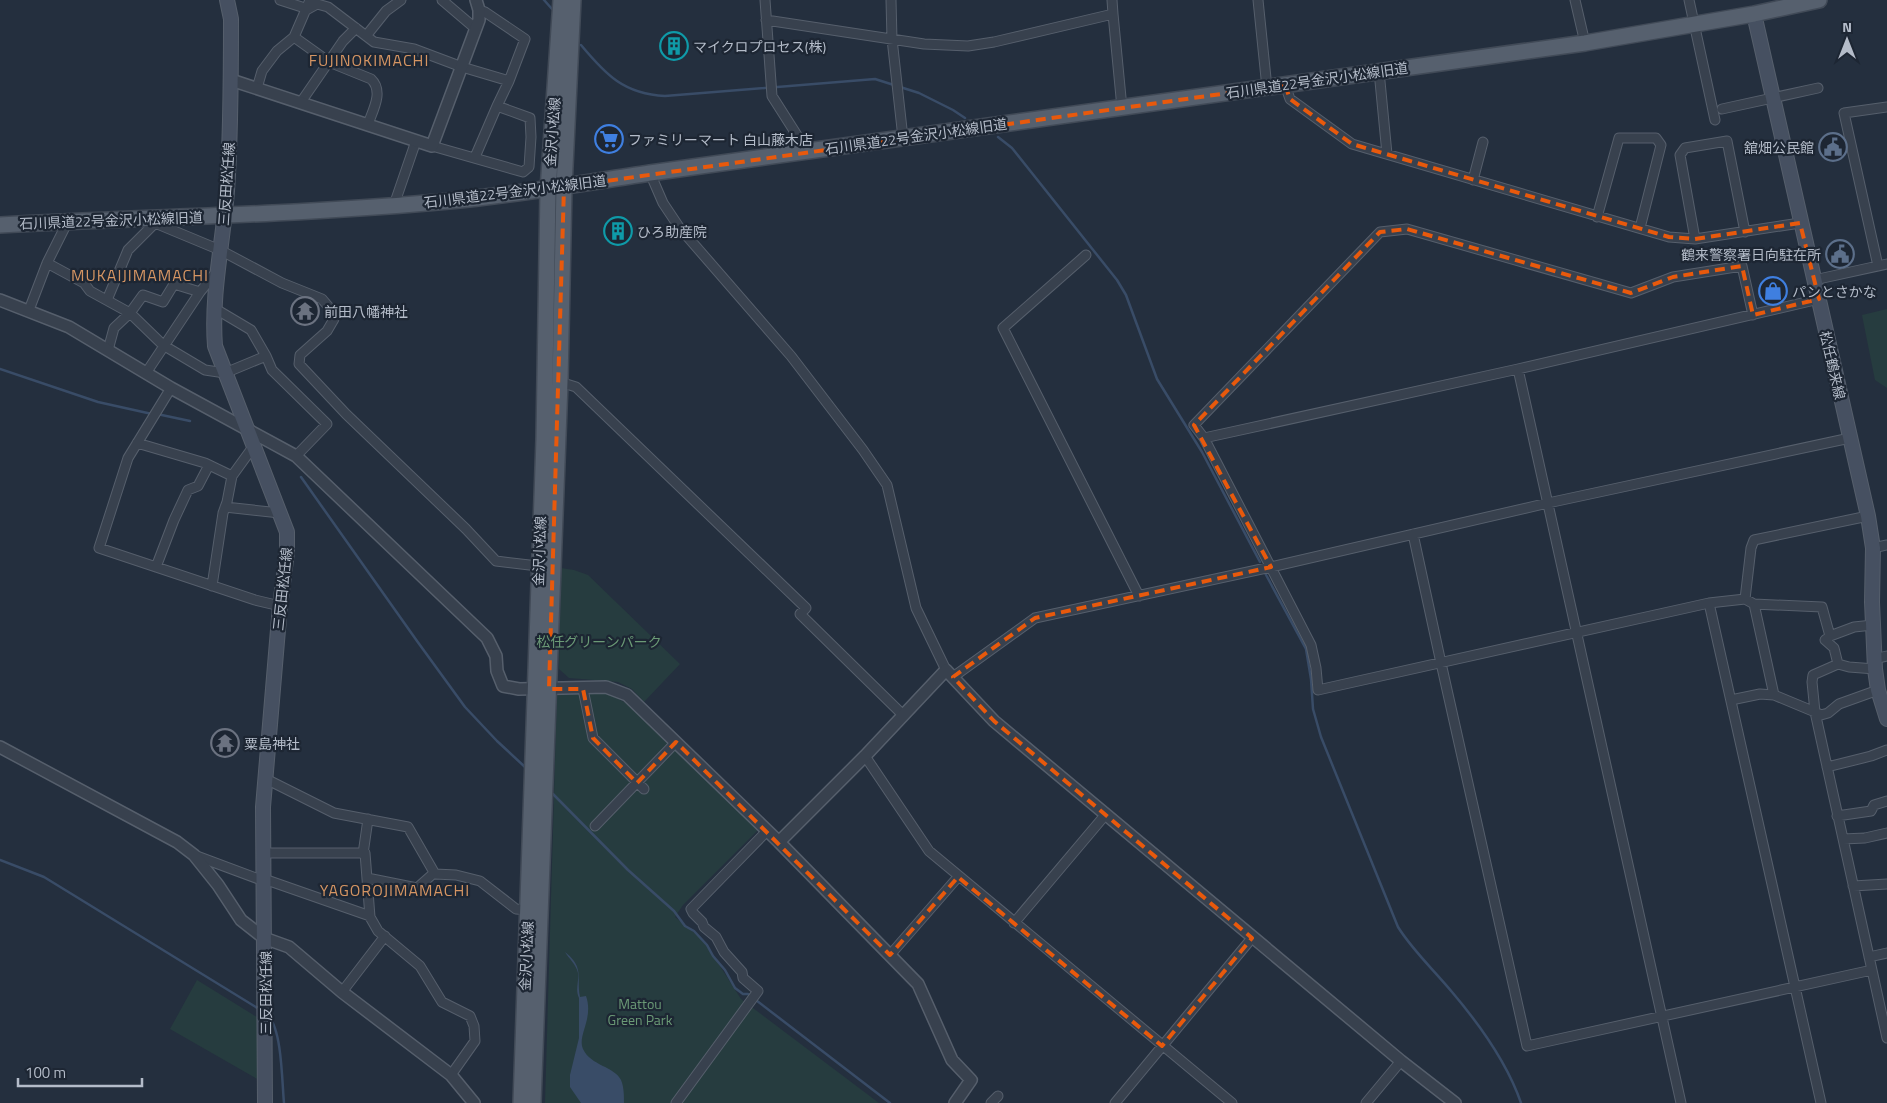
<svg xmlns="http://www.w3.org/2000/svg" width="1887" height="1103" font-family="'Titillium Web','Noto Sans JP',sans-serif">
  <rect width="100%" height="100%" fill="#242f3e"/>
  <path fill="#263c3f" d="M1887,309V388L1875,380L1862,315Z
    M561,568L574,570L588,575L680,664L644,702L632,689L618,682L569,678L559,669Z
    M557,693H608L631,706L758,830L683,905L675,917L704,941L741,999L879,1103H545Z
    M197,980L257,1017L259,1080L170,1029Z"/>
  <path fill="#394c67" d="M565,952C585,968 576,977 580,997L586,996C594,1019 577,1035 583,1049C591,1066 614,1066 621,1080C624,1087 624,1096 624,1103H581L570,1087V1075L579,1038V998C575,990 579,982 578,973C576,964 569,959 565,952Z"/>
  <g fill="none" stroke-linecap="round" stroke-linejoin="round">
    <path stroke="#394c67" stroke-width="2.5" d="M544,0L552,9
      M581,45C606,75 624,94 665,96L875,79L919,93L953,110L965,118
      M998,137L1012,148L1117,280L1126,295L1157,379L1202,452L1260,562
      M0,369L98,402L152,414
      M157,414L190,421
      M301,477L417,641L465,707L497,741L525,767
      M1265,573L1306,649L1311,679L1313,709L1321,737L1398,927C1413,951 1434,970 1452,992C1480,1025 1507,1062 1521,1103
      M553,794L628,870L674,911L685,926L694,931L707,945L713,956L725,970L735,988L743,994H748L890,1103
      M0,860L44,877L259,1009
      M269,1017C282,1031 282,1083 284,1103"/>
    <defs>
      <path id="minor" d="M280,0L308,9L317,4L328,7L374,42L414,49L462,67L509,81
        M442,0L476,29
        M765,0L772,96L807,151
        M891,0L892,39L903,138
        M1112,0L1113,14
        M1258,0L1267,88
        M1575,0L1585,43
        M1689,0L1715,120
        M479,10L485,12L525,39L509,81L497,106
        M766,20L924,44L968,46L994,42L1113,14L1122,108
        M366,36L386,11L401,0
        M294,37L329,62L371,79C384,91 373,110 368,124
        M1379,71L1387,154
        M1285,85L1290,99L1352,144L1669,237L1695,239L1800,223
        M257,88L262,71L277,51L294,37L310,0
        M301,102L343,41L356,28
        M1722,109L1818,88
        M432,146L523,172L529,167L531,137L530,118L497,106L475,157
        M650,173L663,203L679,227L791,356L863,450L887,485L916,608L946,670
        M1473,180L1483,142
        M394,205L416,141
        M1597,217L1619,138H1656L1661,145L1640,228
        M155,223L220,250L282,283L322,299L333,312L334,319L327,331L300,355L299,364L346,414L466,529L496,561L538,566
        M1695,239L1680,155L1685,148L1727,141L1745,232
        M1086,255L1003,328L1139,596
        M47,263L84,283L90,291L130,313L163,345L205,370L225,373L266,356L251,330L214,308
        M1878,266L1844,113L1887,107
        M1814,280L1887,264
        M1819,299L1518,369L1204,438L1311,645L1316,668L1318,690L1709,603L1745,599L1754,604L1774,695L1815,712L1887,1038
        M107,300L128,250L158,220
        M29,310L47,263L68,221
        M108,350L114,328L130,313L143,295L163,302L174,284L200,292L217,271
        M266,356L272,370L327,424L296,456
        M1518,369L1681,1103
        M146,373L200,292
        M560,382L576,387L806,608L800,614L902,714
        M171,388L128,458L99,548L255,600L280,606
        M1204,438L1194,425L1380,232L1407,229L1631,293L1673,277L1742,266L1753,315
        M137,443L205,463L232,476L253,447
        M225,507L280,513
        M1413,534L1441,663L1527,1046L1872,970
        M1873,548L1887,545
        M156,567L174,520L188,490L198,486L209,465
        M212,586L223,513L227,502L232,476
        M1745,599L1751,548L1754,540L1868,516
        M1709,603L1821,1103
        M1754,604L1822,607L1830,636L1825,640L1834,648L1838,664L1849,667L1875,669
        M1830,636L1854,627L1873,625
        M1874,659L1887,656
        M1838,664L1813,675L1812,682L1815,712L1821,715L1828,713L1839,704L1878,690
        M953,677L1035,618L1271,567L1548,503L1850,438
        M583,689L593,738L644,789
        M1731,700L1760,694L1774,695
        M865,756L929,851L1232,1103
        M1827,767L1871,756L1887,750
        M264,778L334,813L408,827L435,874L456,875L480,881L516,909L528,910
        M1837,816L1871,811L1874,805L1887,801
        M595,826L676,742
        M1843,839L1865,838L1887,833
        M264,853H365L370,917L378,931L420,966L442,1002L470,1016L474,1026L475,1041L451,1075
        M363,854L368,819
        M194,855L264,881
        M367,878L417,888L434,873
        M264,879L370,916
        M1853,886L1887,884
        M1014,923L1106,814
        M890,955L958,877
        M1869,957L1887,953
        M342,992L385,936
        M676,1103L758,991L743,978L742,972L724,952L716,937L704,927L702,922L693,913L691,909L767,831
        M991,1103L998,1096
        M1115,1103L1252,938
        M1366,1103L1401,1061"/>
      <path id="tertiary" d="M231,80L432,146L479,20V10L476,0
        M0,300L69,327L171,388L296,456L487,638L496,656L497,671L503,686L519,689L606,687L627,695L779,842L865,756L946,670L994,721L1401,1061L1455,1103
        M0,747L177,842L194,855L218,885L241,920L264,938L289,947L342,992L451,1075L474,1103
        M779,842L918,984L952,1060L971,1080L955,1103"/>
      <path id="secondary" d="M227,0L231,19C231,76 231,134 227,191C223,243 211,294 215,346L287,532V552L280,606L263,807L265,1103
        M1754,14L1868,516L1873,548L1872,602L1875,669L1878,690L1887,719"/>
      <path id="primary" d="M0,225C150,217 299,215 449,201C516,195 583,183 650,173L1585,43L1754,14L1819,0
        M521,1103L544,439L548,190L561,0
        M533,1103L560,382L564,187L573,0"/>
    </defs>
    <use href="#minor" stroke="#565f6c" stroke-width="11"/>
    <use href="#tertiary" stroke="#565f6c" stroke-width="14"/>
    <use href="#secondary" stroke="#565f6c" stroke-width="16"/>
    <use href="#primary" stroke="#414a57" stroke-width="18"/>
    <use href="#minor" stroke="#38414e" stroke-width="9"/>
    <use href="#tertiary" stroke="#38414e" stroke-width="11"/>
    <use href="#secondary" stroke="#465061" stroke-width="14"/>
    <use href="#primary" stroke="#56606e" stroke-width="15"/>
  </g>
  <path fill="none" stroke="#e8590c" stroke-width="4" stroke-dasharray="10 6" stroke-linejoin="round" d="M1285,85L1290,99L1352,144L1669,237L1695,239L1800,223L1819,299L1753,315L1742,266L1673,277L1631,293L1407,229L1380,232L1194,425L1271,567L1035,618L953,677L994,721L1252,938L1162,1046L958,877L890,955L676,742L637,783L593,738L583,689H549L564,187Z"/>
  <defs>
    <symbol id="building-ring" viewBox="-11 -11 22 22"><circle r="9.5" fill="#1d2633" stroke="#0f9aa8" stroke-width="1.5"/><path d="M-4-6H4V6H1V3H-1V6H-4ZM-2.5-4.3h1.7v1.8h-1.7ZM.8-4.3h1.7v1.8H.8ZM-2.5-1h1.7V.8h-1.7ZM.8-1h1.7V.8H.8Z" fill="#0f9aa8"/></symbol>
    <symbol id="supermarket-ring" viewBox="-11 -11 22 22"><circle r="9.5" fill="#1d2633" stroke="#3f7fe0" stroke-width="1.5"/><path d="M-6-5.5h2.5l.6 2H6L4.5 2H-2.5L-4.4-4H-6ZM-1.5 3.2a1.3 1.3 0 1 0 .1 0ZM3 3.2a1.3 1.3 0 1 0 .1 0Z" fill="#3f7fe0"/></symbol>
    <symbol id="civic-ring" viewBox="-11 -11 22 22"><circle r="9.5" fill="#1d2633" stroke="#5c6f8a" stroke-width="1.5"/><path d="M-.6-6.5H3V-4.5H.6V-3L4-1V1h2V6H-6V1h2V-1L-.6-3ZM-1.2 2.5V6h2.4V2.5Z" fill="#5c6f8a"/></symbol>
    <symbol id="shop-ring" viewBox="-11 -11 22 22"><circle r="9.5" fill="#1d2633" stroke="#3f7fe0" stroke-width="1.5"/><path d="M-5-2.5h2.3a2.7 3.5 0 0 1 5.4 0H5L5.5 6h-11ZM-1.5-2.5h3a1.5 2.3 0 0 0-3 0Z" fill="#3f7fe0"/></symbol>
    <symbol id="temple-ring" viewBox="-11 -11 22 22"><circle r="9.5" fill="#1d2633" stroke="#6b7280" stroke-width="1.5"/><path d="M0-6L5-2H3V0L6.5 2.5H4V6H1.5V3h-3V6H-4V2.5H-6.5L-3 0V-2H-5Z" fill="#6b7280"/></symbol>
  </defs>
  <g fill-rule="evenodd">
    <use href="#building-ring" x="658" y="30" width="32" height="32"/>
    <use href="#supermarket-ring" x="593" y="123" width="32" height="32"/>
    <use href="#civic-ring" x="1817" y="131" width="32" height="32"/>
    <use href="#building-ring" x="602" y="215" width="32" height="32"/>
    <use href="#civic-ring" x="1824" y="238" width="32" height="32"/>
    <use href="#shop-ring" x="1757" y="275" width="32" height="32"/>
    <use href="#temple-ring" x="289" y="295" width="32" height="32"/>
    <use href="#temple-ring" x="209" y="727" width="32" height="32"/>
  </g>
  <g text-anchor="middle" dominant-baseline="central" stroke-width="4.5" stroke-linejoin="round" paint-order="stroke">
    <g font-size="14" fill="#b4bcc9" stroke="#1d2633" text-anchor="start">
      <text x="693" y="46">マイクロプロセス(株)</text>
      <text x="628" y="139">ファミリーマート 白山藤木店</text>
      <text x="1814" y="147" text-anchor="end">舘畑公民館</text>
      <text x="637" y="231">ひろ助産院</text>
      <text x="1821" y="254" text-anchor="end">鶴来警察署日向駐在所</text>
      <text x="1792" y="291">パンとさかな</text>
      <text x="324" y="311">前田八幡神社</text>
      <text x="244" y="743">粟島神社</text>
    </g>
    <g font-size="14" fill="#b4bcc9" stroke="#1d2633">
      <text transform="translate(1317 80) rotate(-8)">石川県道22号金沢小松線旧道</text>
      <text transform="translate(552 132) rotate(-86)">金沢小松線</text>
      <text transform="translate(916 136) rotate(-8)">石川県道22号金沢小松線旧道</text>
      <text transform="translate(226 184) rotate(-86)">三反田松任線</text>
      <text transform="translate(515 191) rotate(-7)">石川県道22号金沢小松線旧道</text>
      <text transform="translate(111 220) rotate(-2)">石川県道22号金沢小松線旧道</text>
      <text transform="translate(1833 365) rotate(77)">松任鶴来線</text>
      <text transform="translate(539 551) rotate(-88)">金沢小松線</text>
      <text transform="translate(282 589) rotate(-84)">三反田松任線</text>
      <text transform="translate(526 956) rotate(-87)">金沢小松線</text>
      <text transform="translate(265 993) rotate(-90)">三反田松任線</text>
    </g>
    <g font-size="14" fill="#6b9a76" stroke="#1d2633">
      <text x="599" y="641">松任グリーンパーク</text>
      <text x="640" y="1003">Mattou<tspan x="640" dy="16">Green Park</tspan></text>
    </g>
    <g font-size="16" letter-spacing="1" fill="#d59563" stroke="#1d2633">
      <text x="369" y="60">FUJINOKIMACHI</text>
      <text x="140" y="275">MUKAIJIMAMACHI</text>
      <text x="395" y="890">YAGOROJIMAMACHI</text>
    </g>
  </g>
  <g transform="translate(1847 40)" stroke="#1d2633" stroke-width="4" paint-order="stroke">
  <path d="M0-4L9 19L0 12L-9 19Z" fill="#b4bcc9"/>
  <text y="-8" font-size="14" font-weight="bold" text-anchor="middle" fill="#b4bcc9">N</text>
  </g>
  <path d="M18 1078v8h124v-8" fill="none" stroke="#b4bcc9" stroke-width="2.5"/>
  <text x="25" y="1078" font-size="15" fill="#b4bcc9" stroke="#1d2633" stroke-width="4" paint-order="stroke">100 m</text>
</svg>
